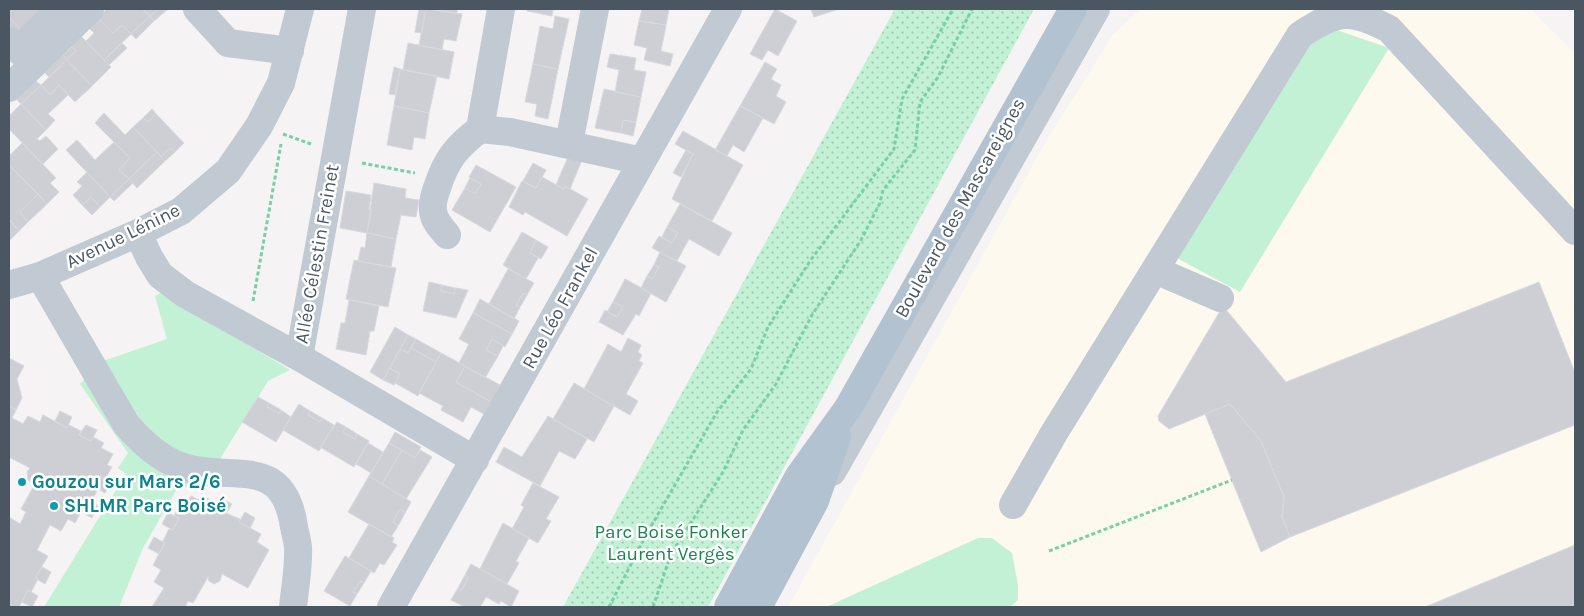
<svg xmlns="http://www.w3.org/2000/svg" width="1584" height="616" font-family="Karla,sans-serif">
  <defs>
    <pattern id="park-dots" width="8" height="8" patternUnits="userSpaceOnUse" patternTransform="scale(1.25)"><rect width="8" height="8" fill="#c3f1d5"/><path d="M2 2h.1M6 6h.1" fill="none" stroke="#a0c6b0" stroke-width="1.8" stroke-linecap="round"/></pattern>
  </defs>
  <rect width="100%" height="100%" fill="#f5f3f3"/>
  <path fill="#fdf9ef" d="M1140,9H1531L1575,54V607H788L1045,143L1113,35Z"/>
  <path fill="#c3f1d5" d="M1328,27L1389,48L1240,292L1175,257L1309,40Z
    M162,292L290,370L268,381L204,485L178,487L143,548L119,607H44L126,474L118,468L128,453L80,384L103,361L167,339L155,296Z
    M978,538H992L1012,553L1018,585V600L1010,607H826Z"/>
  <path fill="url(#park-dots)" d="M895,9H1034L708,607H563Z"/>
  <path fill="#cdcfd5" stroke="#d7d9de" d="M9,9H37L43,14L23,32L9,17Z
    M107,9H142L150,16L131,34L122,25L113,33L98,18Z
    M142,9H158L150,16Z
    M158,9H168L154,21L150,16Z
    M419,9H426L422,33L415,32Z
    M426,9L462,14L456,41L444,39L442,50L419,45Z
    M433,9H457V13Z
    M527,9H553L552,16L527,11Z
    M642,9H669L666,25L639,21Z
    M775,9L797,21L778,56L768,50L762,60L750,54Z
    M811,9H839L814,17Z
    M150,16L154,21L136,39L131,34Z
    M555,16L569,19L558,69L533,64L540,26L553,29Z
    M9,17L23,32L18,37L9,27Z
    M98,18L113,33L122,25L131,34L104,60L86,41L94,33L88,27Z
    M639,21L666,25L661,51L673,54L670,66L644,60L647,48L634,45Z
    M77,32L111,67L92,86L67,60L76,51L67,42Z
    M122,43L127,48L109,65L104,60Z
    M408,43L454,52L449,79L403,70Z
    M72,47L76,51L67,60L63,55Z
    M610,54L636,58L634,70L646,72L641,97L615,92L619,70L607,67Z
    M63,55L67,60L49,77L45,73Z
    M67,60L92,86L75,102L59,85L50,95L41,85Z
    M765,62L777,69L771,79L781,85L776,96L786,102L774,124L740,106Z
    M533,64L558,69L548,119L535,116L537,104L525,102Z
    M394,67L400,69L395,95L389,94Z
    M400,69L437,76L429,113L394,106Z
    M36,81L41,85L21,104L17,100Z
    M41,85L50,95L59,85L68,95L48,114L55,120L46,130L21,104Z
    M604,89L641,97L636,122L623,120L621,133L595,128Z
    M21,104L46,130L37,139L40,141L46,136L58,149L43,164L9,129V116Z
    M394,106L429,113L425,139L414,137L412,150L387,145Z
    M740,106L763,118L744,152L733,145L727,156L715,150Z
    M152,109L156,114L148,122L143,118Z
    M104,113L125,135L133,127L157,152L129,179L119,170L130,158L95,123Z
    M156,114L184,143L175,152L170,148L161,157L133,127L143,118L148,122Z
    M623,120L636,122L633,136L621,133Z
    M683,131L743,165L712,221L672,199L693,154L675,144Z
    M77,140L95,160L114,142L130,158L119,170L129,179L110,197L66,150Z
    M22,143L56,178L50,183L59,192L47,204L9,165V156Z
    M170,148L175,152L165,161L161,157Z
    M686,150L693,154L681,177L673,173Z
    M157,152L165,161L137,188L129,179Z
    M568,157L582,160L570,189L565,186L564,189L556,185Z
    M533,163L546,170L536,188L523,181Z
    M9,165L38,194L20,212L28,222L19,231L9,219Z
    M476,165L516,187L490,232L452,210L465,188L475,194L481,184L469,177Z
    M87,172L110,197L100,207L91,197L82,205L73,195L82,186L77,182Z
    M542,177L564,189L565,186L588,199L567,236L525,212L523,215L509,207L522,181L536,188Z
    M470,178L481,184L475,194L465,188Z
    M129,179L133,183L114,201L110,197Z
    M374,183L406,189L405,198L419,200L416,217L401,215L396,239L367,233Z
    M346,191L371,195L369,209H372L367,233L340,228Z
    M38,194L47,204L28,222L20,212Z
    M91,197L100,207L92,215L82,205Z
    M680,204L732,233L719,256L689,239L677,261L652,248L659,236L672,243L678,233L667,227Z
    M10,221L19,231L9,241V222Z
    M667,227L678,233L672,243L662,237Z
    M522,232L536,240L530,253L538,258L526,279L503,265Z
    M367,233L396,239L391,267L358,261L361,247L365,248Z
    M536,240L548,247L541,259L530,253Z
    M660,252L686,266L666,302L641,288L647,276L652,279L659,267L654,265Z
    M354,260L396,268L388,307L346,299Z
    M654,265L659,267L652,279L647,276Z
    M508,269L534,283L527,295L523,293L516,305L520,307L514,319L489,304Z
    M625,279L651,293L639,316L636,314L623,335L599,322L605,310L617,317L623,307L613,302Z
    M429,282L442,285L441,291L454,294L455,288L468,290L456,318L423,311Z
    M1539,282L1575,373V425L1290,537L1282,517L1284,497L1261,441L1230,404L1169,429L1159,421L1158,416L1223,306L1286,382Z
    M442,285L455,288L454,294L441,291Z
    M523,293L527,295L520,307L516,305Z
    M480,299L519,321L512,334L473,313Z
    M349,300L379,306L374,331H370L366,355L336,349L341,323H345Z
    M613,302L623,307L617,317L607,312Z
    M473,313L512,334L505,347L492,339L486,350L498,356L485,378L459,363L469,344L459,339Z
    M395,327L408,335L383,380L370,372Z
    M408,335L416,339L408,353L400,349Z
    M628,338L641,345L638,352L642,355L639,361L643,363L626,394L638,401L630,415L584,389L608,344L621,352Z
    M416,339L441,353L436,362L411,348Z
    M492,339L503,346L498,356L486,350Z
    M411,348L436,362L418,396L395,383L400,374L390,368L400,349L408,353Z
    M441,353L465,366L456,382L491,402L484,414L471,407L463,422L441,410L443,406L419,393Z
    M9,358L24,366L17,379L22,398L16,410L9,406Z
    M465,366L500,385L491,402L456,382Z
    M390,368L400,374L394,385L383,380Z
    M574,383L614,406L594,442L553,419Z
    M258,397L269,403L267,407L279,414L281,410L291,417L276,442L242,422Z
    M269,403L281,410L279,414L267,407Z
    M299,404L310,411L308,415L320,422L322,418L334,425L319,451L283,430Z
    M1230,404L1261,441L1284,497L1282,517L1290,537L1261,552L1205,414Z
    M9,406L16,410L12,418L23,424L28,416L40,422L43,415L67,428L69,425L81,431L79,435L91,441L93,437L104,443L101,448L113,454L107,465L112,467L105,479L100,476L95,487L98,489L91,502L88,500L75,523L68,519L61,531L50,525L37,550L48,556L35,578L38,579L31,592L28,590L19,607H9V517L20,524L26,512L21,509L35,484L28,480L27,472L30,468L9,457Z
    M60,411L72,417L67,428L55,421Z
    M310,411L322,418L320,422L308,415Z
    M548,416L587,439L575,459L559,451L540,486L496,462L504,447L522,457Z
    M337,422L346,427L343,432L355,439L357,434L369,441L354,467L320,447Z
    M86,425L97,430L91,441L79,435Z
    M346,427L357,434L355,439L343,432Z
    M395,432L421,447L415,458L389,443Z
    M368,443L383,452L371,473L356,464Z
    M389,443L402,450L382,484L369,476Z
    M402,450L415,458L420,450L432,457L406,499L382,484Z
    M100,476L111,483L105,493L95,487Z
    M369,476L411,502L405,513L400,509L393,522L398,526L391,537L348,512Z
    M533,483L559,497L546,519L551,521L538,543L512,529L524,507L521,505Z
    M191,496L203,502L206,498L217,503L214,508L240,519L239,522L261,534L257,542L269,550L248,588L222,574L220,581L214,584L209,581L208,577L193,603L188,601L185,607H152L164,588L154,582L161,570L153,565L165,543L163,541L169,529L173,530L179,518L174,516L180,505L185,507Z
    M219,498L232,504L226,514L214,508Z
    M88,500L98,506L92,518L81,512Z
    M400,509L405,513L398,526L393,522Z
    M245,512L255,518L250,528L239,522Z
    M168,513L179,518L173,530L162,524Z
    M503,523L529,538L516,561L519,563L507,584L480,569Z
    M369,524L394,538L392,542L397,545L384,565L380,563L374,573L349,558Z
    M154,537L165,543L159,554L148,548Z
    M1575,545V607H1425Z
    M345,556L371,571L364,583L360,581L353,592L357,594L350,606L324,591Z
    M471,564L519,591L511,607L501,601L499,604L486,597L480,607H465L451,600L458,588L462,590L468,577L465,575Z
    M42,567L51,572L45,584L35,578Z
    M465,575L468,577L462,590L458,588Z
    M360,581L364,583L357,594L353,592Z
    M28,590L38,596L32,607L22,602Z"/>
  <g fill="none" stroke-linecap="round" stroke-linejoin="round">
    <path stroke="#7ad0a6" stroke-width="3" stroke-dasharray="4 2.5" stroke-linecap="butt" d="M283,134L311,144
      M362,163L415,173
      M253,301L281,144
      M1049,551L1232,480
      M609,607L646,535L717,412L751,369L768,327L810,261L894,149L902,99L953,9
      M653,607L671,554L723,472L743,430L776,384L812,315L861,240L880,203L883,190L915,150L920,102L938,77L972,9"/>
    <path stroke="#c1cad2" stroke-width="28" d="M197,9L228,43L290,51
      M362,9L299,357L475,460
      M9,41L34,64L9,88
      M18,50L60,9
      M34,64L90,9
      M480,129L510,132L642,161
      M569,143L595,9
      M138,233L149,257L160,275L185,294L299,357
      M447,235C441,228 434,221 433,211C432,203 434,196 437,188C446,160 456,147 480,129L501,9
      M1155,270L1220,298
      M40,276L126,424C143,444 164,463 190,469C237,480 281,458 293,521C294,529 297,538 298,547C299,566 295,588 293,607
      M9,285L40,276L138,233L181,211L228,171L259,126L281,83L300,9
      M832,472L1096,9
      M1013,505L1054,433L1300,35C1338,11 1348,8 1389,29L1575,231
      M391,607L728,9"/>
    <path stroke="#b3c2d1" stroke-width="28" d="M728,607L799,476L848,408L1073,9
      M758,607L815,501L837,437"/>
  </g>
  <g fill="#0f9aa8" stroke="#fff" stroke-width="2">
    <circle cx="22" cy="482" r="5"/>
    <circle cx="54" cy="506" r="5"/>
  </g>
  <g text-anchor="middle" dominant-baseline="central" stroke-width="5" stroke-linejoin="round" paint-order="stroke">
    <g font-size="19" fill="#4a5661" stroke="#fff">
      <text transform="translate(960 208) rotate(-61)">Boulevard des Mascareignes</text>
      <text transform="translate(123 236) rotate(-26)">Avenue Lénine</text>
      <text transform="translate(317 254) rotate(-80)">Allée Célestin Freinet</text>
      <text transform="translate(560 308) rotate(-61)">Rue Léo Frankel</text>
    </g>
    <g font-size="19" font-weight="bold" fill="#0d838f" stroke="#fff" text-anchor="start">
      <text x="32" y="482">Gouzou sur Mars 2/6</text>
      <text x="64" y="506">SHLMR Parc Boisé</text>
    </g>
    <g font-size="19" fill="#17864f" stroke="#fff">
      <text x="671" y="532">Parc Boisé Fonker<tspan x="671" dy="22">Laurent Vergès</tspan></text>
    </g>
  </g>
  <rect width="1584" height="616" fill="none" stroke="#4a5661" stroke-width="20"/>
</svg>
